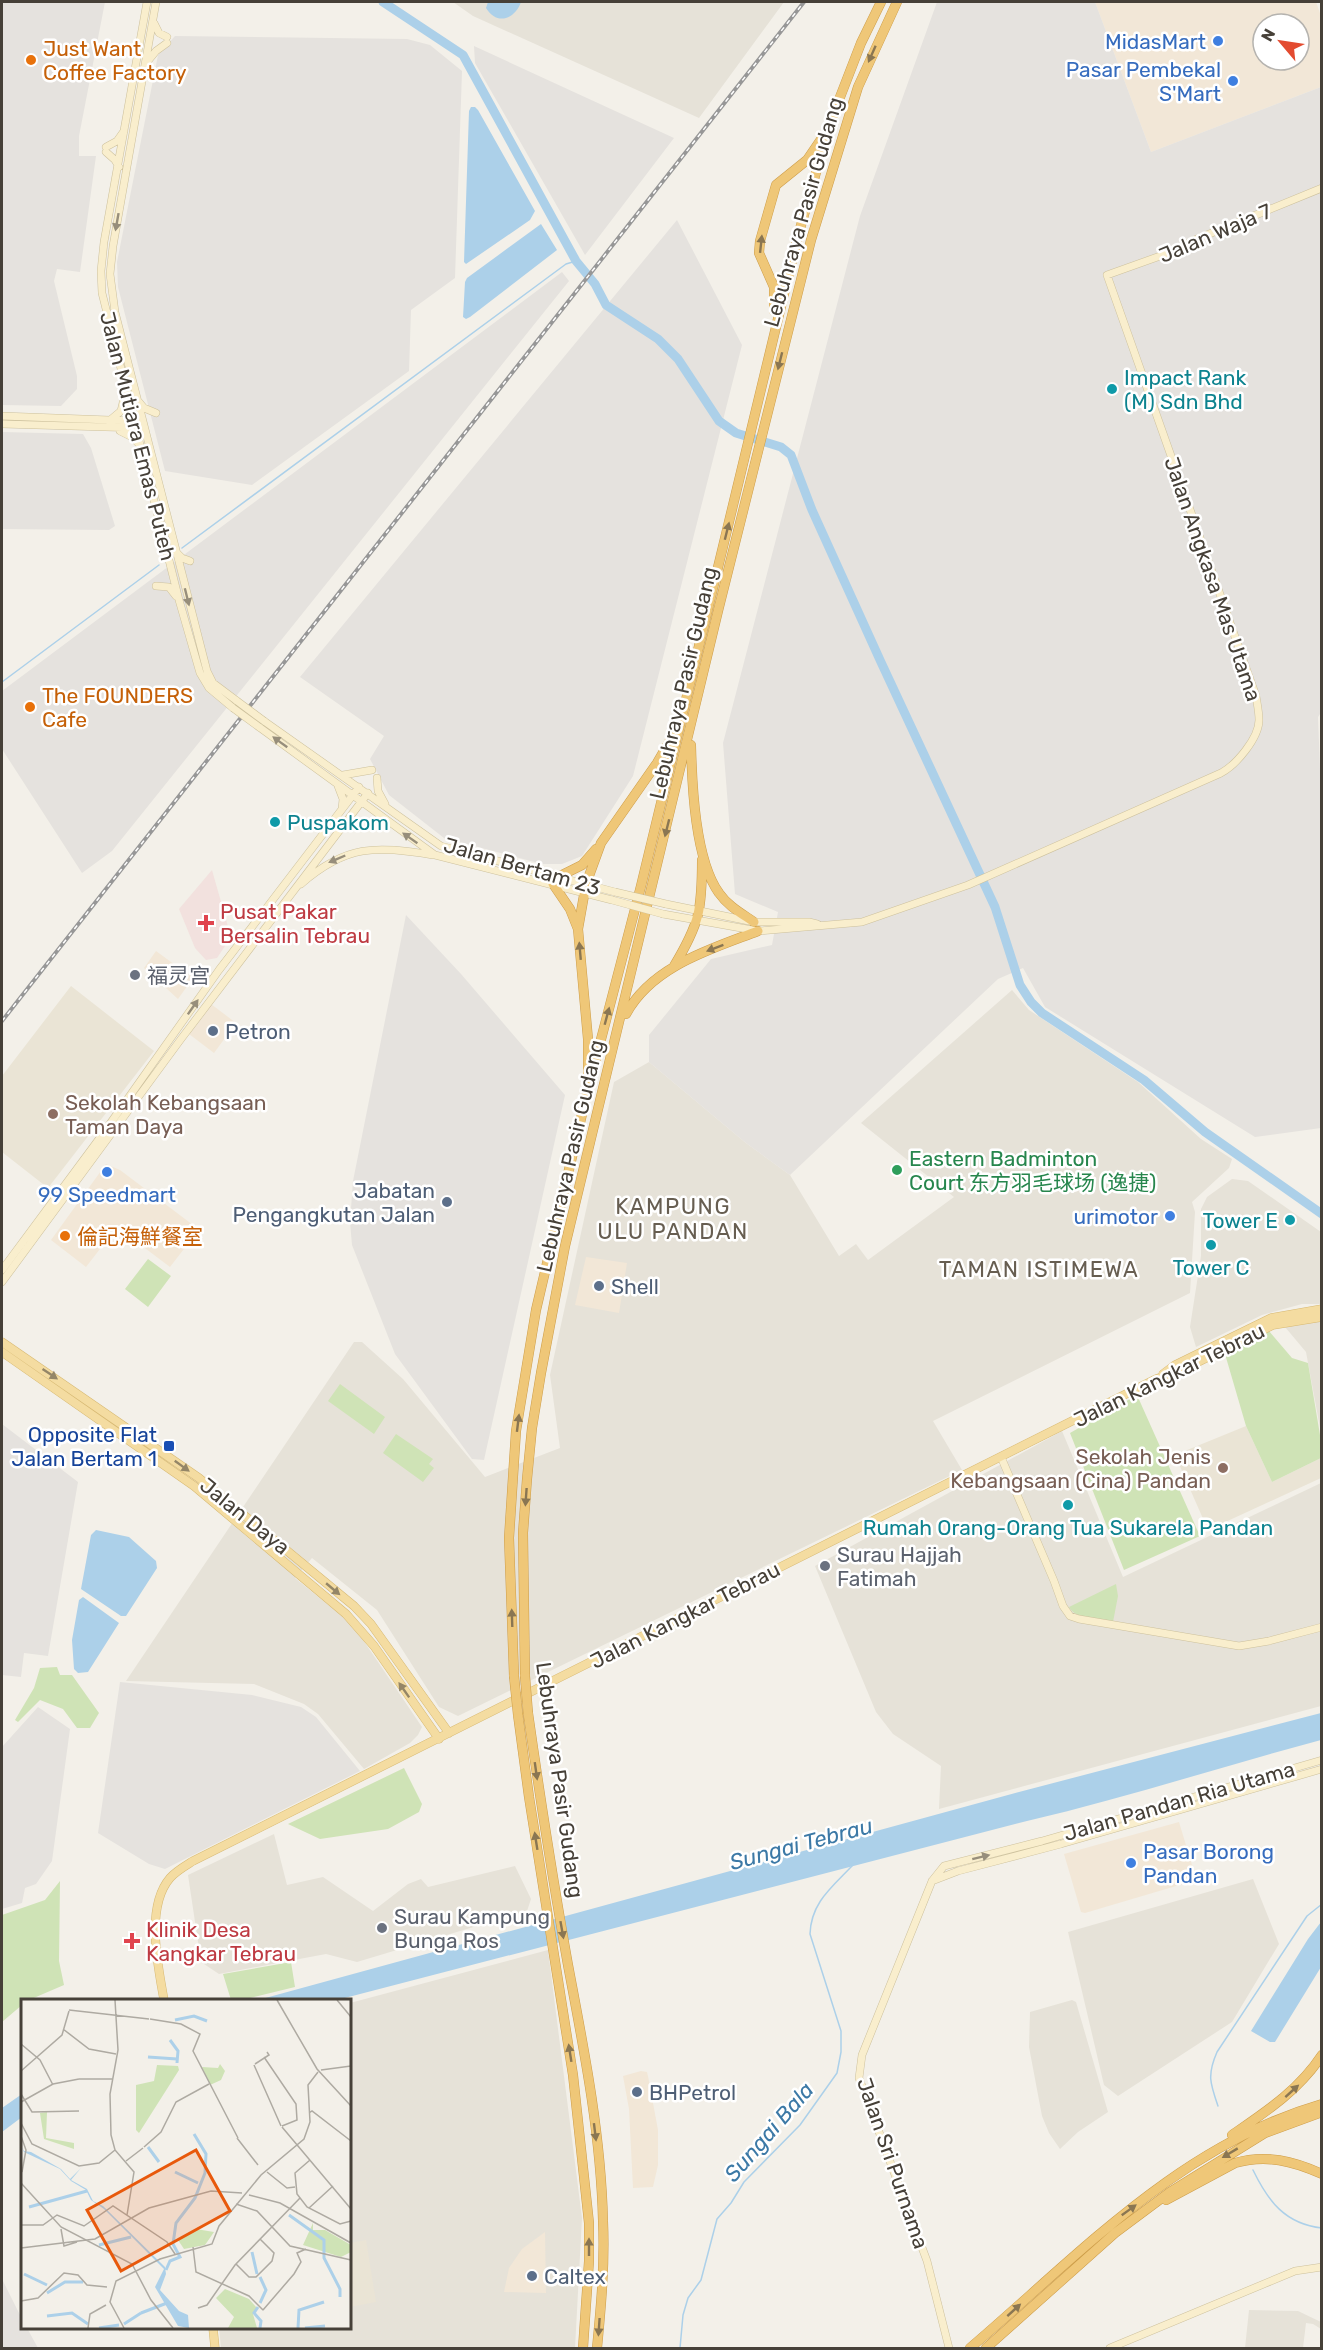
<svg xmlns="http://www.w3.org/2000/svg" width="1323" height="2350" font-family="Rubik,'Noto Sans SC',sans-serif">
  <rect width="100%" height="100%" fill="#f3f0e9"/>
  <path fill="#e6e2d8" d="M453,2H784L699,118L473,16Z
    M1012,990L1029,1010L1138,1082L1201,1139L1232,1159L1229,1168L1192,1202L1195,1212L1190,1293L933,1421L962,1470L458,1716L439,1707L377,1610L312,1558L295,1578L353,1625L422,1727L418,1735L410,1743L364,1769L318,1714L304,1704L254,1684L126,1681L354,1342H362L403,1379L485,1477L560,1448L550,1375L614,1082L649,1062L746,1143L790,1175L839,1256L856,1244L868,1260L954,1197L861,1123Z
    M1232,1179L1248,1181L1321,1232V1304H1302L1262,1315L1196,1347L1190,1327L1201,1256V1209L1207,1197Z
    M1321,1318V1433L1306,1352L1280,1321Z
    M1062,1431L1123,1577L1321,1483V1706L939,1809L941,1766L893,1734L876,1712L815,1566Z
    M274,1834L287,1885L323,1877L373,1911L408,1884L421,1879L428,1887L515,1866L531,1899L527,1911L357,1962L326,1954L219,1974L201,1962L188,1875Z
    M1253,1879L1279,1944L1232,2022L1118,2096L1104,2085L1068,1932Z
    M548,1950L582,2218L575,2348H221L219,2328H350V2003Z
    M1072,2000L1076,2002L1108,2112L1078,2132L1060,2149L1049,2133L1042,2116L1029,2047L1030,2012Z
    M1249,2310L1298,2311L1321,2322V2329L1313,2324L1306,2323L1303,2348H1245Z"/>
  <path fill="#f2e7d7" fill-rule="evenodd" d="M1095,2H1316L1321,16V87L1151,152ZM1263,24H1299V60H1263Z
    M156,951L193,978L178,999L144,968Z
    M211,1004L236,1023L214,1053L189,1034Z
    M106,1164L120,1170L193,1225L196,1229L194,1236L170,1267L117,1227L86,1267L51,1240Z
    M586,1257L627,1263L619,1313L575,1305Z
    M1179,1822L1195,1875L1193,1881L1085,1913L1081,1912L1064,1854Z
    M641,2071L647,2072L648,2076L658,2130V2165L653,2187L633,2188L629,2109L623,2076Z
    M545,2232L546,2293L504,2292L509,2268L522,2249Z"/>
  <path fill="#e5e2de" d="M2,2H105L79,136V156H96L80,272L57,269L54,281L77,376V389L61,406L2,405Z
    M937,2H1095L1151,152L1321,87L1322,711L1318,717L1322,820L1321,1128L1255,1137L1045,1007L1023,968L998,979L790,1175L746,1143L649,1062V1035L711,959L772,945L778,912L735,894L723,743L860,216Z
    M175,36L407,39L430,45L462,71L455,278L411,310L409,371L252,485L165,471L118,287L117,262L158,55Z
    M474,46L674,138L585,255L475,63Z
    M677,220L742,345L633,776L582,856L562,864H542L444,838L389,795L370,759L384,736L300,677Z
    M562,272L569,281L112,851L82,873L2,749V691Z
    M2,432L83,434L91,448L115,526L109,530L2,529Z
    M406,915L461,974L565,1095L484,1460L472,1459L395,1354L352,1245L350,1222L353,1181Z
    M2,1424L78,1482L48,1656L24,1653L21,1677L2,1675Z
    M120,1682L252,1695L301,1707L316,1717L360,1771L165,1869L149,1864L98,1833Z
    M38,1707L70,1729L52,1861L36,1884L25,1888L22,1903L2,1909V1747Z
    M2,2279L22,2319V2328H27L38,2348H2Z"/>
  <path fill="#eae4d5" d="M71,986L154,1051L48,1188L2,1152V1076Z
    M1246,1426L1272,1482L1321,1458V1478L1208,1530L1175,1455Z
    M366,2240L376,2302L350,2307V2243Z"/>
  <path fill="#f2e1de" d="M212,870L231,937L217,958L206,960L195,948L179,909Z"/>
  <path fill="#cfe3b6" d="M148,1259L171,1276L148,1307L125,1289Z
    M1269,1331L1292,1358L1308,1363L1321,1441V1458L1272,1482L1246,1426L1225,1354Z
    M340,1384L385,1417L374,1434L328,1401Z
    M1137,1395L1200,1536L1124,1570L1070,1433Z
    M396,1434L433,1459L429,1464L434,1468L423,1482L383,1453Z
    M1116,1584L1118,1596L1113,1622C1100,1619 1076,1620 1069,1607Z
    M57,1667L60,1675H72L99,1713L90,1728H77L63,1709L40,1700L18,1722L15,1720L34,1688L40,1668Z
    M404,1768L422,1804L419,1812L388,1829L320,1839L288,1824Z
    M60,1881L59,1961L64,1985L29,2000H22V2005L2,2022V1915L45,1900Z
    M291,1962L295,1987L242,2000H231L223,1974Z"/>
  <path fill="#acd0e9" d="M488,2H521C515,19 497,26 486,8Z
    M471,107H475L478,110L535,211L530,220L466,264L464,262L469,111Z
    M541,224L557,250L470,317L466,319L463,317L465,282L467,278Z
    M96,1530L129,1537L156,1561L157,1568L126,1616H121L81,1589L91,1535Z
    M83,1597L119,1623L88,1672L78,1673L74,1669L72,1640L79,1600Z
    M1321,1713V1740C1223,1766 1126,1798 1027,1821L337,2000H258L1019,1792Z
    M1321,1922V1967L1275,2042H1270L1251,2031L1308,1939Z
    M22,2094V2117L2,2132V2108Z"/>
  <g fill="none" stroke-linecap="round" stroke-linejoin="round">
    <path stroke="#acd0e9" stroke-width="1.5" d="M182,548L566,264L576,261
      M2,682L159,565
      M1218,2106C1210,2083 1207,2075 1217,2052L1307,1916L1322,1904
      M1253,2170C1268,2201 1285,2224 1322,2228
      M680,2348L683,2315L688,2298L701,2280L717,2219L731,2203L744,2182L800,2125L837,2073L841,2052V2031L810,1934C811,1903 831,1888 852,1866"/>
    <path stroke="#acd0e9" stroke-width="9" d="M383,2L463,55L576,261L595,284L606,305L658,339L678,359L719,421L736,433L781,447L791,455L812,510L880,660L995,907L1020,985L1031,1002L1042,1013L1144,1080L1205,1132L1322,1214"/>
    <defs>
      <path id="secondary" d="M147,2L104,242L101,271L102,293L179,600L200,673L209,688L233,708
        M156,2L113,246L110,274L115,312L207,671L213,683L237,701
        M154,23L159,33L167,37
        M147,62L156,51L167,43
        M106,147L117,141L124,131
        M106,152L115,160L119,167
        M139,402L144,408L156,413
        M2,416L137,421
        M109,421L121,411L125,394
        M2,424L140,428
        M120,431L132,437L140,445
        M176,552L182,558L190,561
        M156,586L169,587L176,596
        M264,721L441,846L615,892
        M259,727L435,855L612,900
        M343,775L372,770
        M377,778L378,791L385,804
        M338,786L343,799L342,809
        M301,884C347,844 375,846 433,855
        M666,904L754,922H809L817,924
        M663,914L758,931L862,922L968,885L1221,773C1236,765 1259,738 1259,720C1259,712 1257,703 1256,696L1107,275L1177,250L1192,241L1322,188
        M2,1270L102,1135L219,970L359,787
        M2,1282L181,1039L368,793
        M1001,1457L1054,1581L1063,1606L1070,1616L1079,1619L1239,1646L1269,1641L1322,1627
        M932,1881L958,1871L1061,1844L1322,1769
        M949,2348L927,2261L859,2078L862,2055L932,1881L944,1866L1042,1841L1322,1760
        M1110,2348L1295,2271L1322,2267"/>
      <path id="primary" d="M2,1342L199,1478L354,1606L371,1624L449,1733
        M2,1352L194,1486L346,1614L374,1646L439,1739
        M1163,1374L1175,1365L1271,1318L1322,1309
        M164,2000C158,1966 145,1907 170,1878C176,1871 185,1866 193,1861L1156,1379L1180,1371L1273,1325L1322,1317
        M213,2328L215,2348"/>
      <path id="highway" d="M774,311V287L759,253L760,241L776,185L807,160L822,138
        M691,745C692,785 695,860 719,893C728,906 741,913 754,922
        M558,877L582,865L596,849
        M553,884L570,909L578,929L588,1039V1078
        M578,929L586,884L601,843L657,763L675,732
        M674,966C700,923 702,909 702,860
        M626,1014C652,966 711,949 758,931
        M514,1676L509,1538L516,1431L536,1310L587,1093L641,886L798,236L830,123L861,43L881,2
        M525,1676L523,1533L527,1479L532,1428L541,1373L565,1246L718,611L811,240L858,87L897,2
        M528,1713C540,1797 553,1881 568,1965C584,2049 601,2135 603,2221C605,2263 601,2307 597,2348
        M518,1715L529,1797L573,2075L589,2223V2261L583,2348
        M1232,2135C1267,2111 1299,2090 1322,2055
        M1166,2200L1235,2163C1266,2154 1293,2161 1322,2174
        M970,2348C1079,2255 1180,2145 1322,2104
        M986,2348L1115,2233L1170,2192L1265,2133L1322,2112"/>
    </defs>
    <use href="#secondary" stroke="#cdc19d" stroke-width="8"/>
    <use href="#primary" stroke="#d7b973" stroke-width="9"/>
    <use href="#highway" stroke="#cd9d49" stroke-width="10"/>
    <use href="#secondary" stroke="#f9eecd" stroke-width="7"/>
    <use href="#primary" stroke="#f4dca1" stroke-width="8"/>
    <use href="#highway" stroke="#efc778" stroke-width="9"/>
    <defs>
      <path id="rail" d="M2,1021L804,2"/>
    </defs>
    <use href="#rail" stroke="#979797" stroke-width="4"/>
    <use href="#rail" stroke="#fff" stroke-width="1.5" stroke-dasharray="4.5" stroke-linecap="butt"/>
    <defs>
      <path id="secondary-bridge" d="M237,701L264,721
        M233,708L259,727
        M615,892L666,904
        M612,900L663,914"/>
      <path id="highway-bridge" d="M514,1676L518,1715
        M525,1676L528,1713"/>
    </defs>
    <use href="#secondary-bridge" stroke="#cdc19d" stroke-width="8" stroke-linecap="butt"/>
    <use href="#highway-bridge" stroke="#cd9d49" stroke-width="10" stroke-linecap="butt"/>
    <use href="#secondary-bridge" stroke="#f9eecd" stroke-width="7"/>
    <use href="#highway-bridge" stroke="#efc778" stroke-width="9"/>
  </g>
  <defs><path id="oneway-solid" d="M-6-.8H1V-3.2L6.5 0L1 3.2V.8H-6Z" transform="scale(1.5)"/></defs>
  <g fill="#8a7652">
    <use href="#oneway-solid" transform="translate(872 54) rotate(114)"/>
    <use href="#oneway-solid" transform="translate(761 244) rotate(-84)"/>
    <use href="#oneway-solid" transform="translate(780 361) rotate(104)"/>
    <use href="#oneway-solid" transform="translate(727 531) rotate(-76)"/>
    <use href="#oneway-solid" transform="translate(667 828) rotate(104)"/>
    <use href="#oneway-solid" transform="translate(715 948) rotate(159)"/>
    <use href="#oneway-solid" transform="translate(580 951) rotate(-95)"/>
    <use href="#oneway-solid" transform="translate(607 1016) rotate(-75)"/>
    <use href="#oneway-solid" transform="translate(518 1423) rotate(-83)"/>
    <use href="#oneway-solid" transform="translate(526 1497) rotate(94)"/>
    <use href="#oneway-solid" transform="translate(512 1618) rotate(-92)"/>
    <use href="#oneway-solid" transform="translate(536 1771) rotate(82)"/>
    <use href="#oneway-solid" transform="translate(536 1841) rotate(-99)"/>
    <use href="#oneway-solid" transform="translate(562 1930) rotate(80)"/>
    <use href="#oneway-solid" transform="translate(570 2053) rotate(-99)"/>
    <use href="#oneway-solid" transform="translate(1292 2091) rotate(-42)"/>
    <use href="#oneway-solid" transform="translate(595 2132) rotate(83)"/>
    <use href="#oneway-solid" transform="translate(1230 2153) rotate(149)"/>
    <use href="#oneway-solid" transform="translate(1129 2210) rotate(-36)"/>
    <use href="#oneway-solid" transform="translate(589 2247) rotate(-90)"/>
    <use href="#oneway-solid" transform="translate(1014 2310) rotate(-42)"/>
    <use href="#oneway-solid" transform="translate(599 2327) rotate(94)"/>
  </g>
  <g fill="#978e7b">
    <use href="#oneway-solid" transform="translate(117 222) rotate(100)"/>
    <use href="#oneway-solid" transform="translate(187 597) rotate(76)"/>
    <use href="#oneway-solid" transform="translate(280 742) rotate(-144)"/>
    <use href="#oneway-solid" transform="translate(410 838) rotate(-145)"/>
    <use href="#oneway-solid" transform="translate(337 859) rotate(157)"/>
    <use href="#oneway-solid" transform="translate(193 1007) rotate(-55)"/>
    <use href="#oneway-solid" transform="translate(981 1857) rotate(-14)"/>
  </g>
  <g fill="#948667">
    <use href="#oneway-solid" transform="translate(50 1374) rotate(34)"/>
    <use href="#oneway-solid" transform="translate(182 1466) rotate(36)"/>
    <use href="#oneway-solid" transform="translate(333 1589) rotate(40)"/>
    <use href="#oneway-solid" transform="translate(404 1690) rotate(-125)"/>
  </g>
  <g fill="#3f7fe0" stroke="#fff" stroke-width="2">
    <circle cx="1218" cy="41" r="6"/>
    <circle cx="1233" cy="81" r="6"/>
    <circle cx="107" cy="1172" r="6"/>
    <circle cx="1170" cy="1216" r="6"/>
    <circle cx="1131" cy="1863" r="6"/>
  </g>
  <g fill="#e8710a" stroke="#fff" stroke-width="2">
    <circle cx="31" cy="60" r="6"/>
    <circle cx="30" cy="707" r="6"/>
    <circle cx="65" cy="1236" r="6"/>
  </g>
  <g fill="#0f9aa8" stroke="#fff" stroke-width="2">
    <circle cx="1112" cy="389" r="6"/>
    <circle cx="275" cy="822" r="6"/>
    <circle cx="1290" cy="1220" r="6"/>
    <circle cx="1211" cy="1245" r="6"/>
    <circle cx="1068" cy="1505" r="6"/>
  </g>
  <g fill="#e0444e" stroke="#fff" stroke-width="2">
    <path d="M203 914h6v6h6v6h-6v6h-6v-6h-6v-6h6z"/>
    <path d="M129 1932h6v6h6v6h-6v6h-6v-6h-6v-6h6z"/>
  </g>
  <g fill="#6b7280" stroke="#fff" stroke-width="2">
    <circle cx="135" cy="975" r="6"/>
    <circle cx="825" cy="1566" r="6"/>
    <circle cx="382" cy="1928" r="6"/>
  </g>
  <g fill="#5c6f8a" stroke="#fff" stroke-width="2">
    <circle cx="213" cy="1031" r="6"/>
    <circle cx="447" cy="1202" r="6"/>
    <circle cx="599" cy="1286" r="6"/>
    <circle cx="637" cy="2092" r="6"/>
    <circle cx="532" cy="2276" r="6"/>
  </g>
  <g fill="#8d6e63" stroke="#fff" stroke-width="2">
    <circle cx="53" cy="1114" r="6"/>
    <circle cx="1223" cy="1468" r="6"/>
  </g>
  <circle fill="#2e9e5b" stroke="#fff" stroke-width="2" cx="897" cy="1170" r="6"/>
  <rect fill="#1a4fb4" stroke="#fff" stroke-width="2" x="163" y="1440" width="12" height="12" rx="3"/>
  <g text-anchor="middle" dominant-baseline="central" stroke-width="5" stroke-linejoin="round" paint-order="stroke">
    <g font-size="21" fill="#366cbe" stroke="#fff" text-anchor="end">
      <text x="1206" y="41">MidasMart</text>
      <text x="1221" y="69">Pasar Pembekal<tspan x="1221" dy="24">S'Mart</tspan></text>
      <text x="107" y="1194" text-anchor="middle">99 Speedmart</text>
      <text x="1158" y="1216">urimotor</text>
      <text x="1143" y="1851" text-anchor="start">Pasar Borong<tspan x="1143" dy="24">Pandan</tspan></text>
    </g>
    <g font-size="21" fill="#c56008" stroke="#fff" text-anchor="start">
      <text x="43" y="48">Just Want<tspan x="43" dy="24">Coffee Factory</tspan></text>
      <text x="42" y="695">The FOUNDERS<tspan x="42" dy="24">Cafe</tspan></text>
      <text x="77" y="1236">倫記海鮮餐室</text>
    </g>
    <g font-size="21" fill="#464038" stroke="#fff">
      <text transform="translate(803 212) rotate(-74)">Lebuhraya Pasir Gudang</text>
      <text transform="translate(1215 233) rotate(-23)">Jalan Waja 7</text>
      <text transform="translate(138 436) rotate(76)">Jalan Mutiara Emas Puteh</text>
      <text transform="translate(1213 579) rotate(71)">Jalan Angkasa Mas Utama</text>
      <text transform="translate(683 683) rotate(-77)">Lebuhraya Pasir Gudang</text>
      <text transform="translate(522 866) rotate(16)">Jalan Bertam 23</text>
      <text transform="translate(570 1156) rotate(-77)">Lebuhraya Pasir Gudang</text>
      <text transform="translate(1169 1375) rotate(-26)">Jalan Kangkar Tebrau</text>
      <text transform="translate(245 1516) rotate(39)">Jalan Daya</text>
      <text transform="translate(685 1615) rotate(-27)">Jalan Kangkar Tebrau</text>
      <text transform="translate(560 1780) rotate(82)">Lebuhraya Pasir Gudang</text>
      <text transform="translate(1179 1801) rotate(-16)">Jalan Pandan Ria Utama</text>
      <text transform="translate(893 2163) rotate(71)">Jalan Sri Purnama</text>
    </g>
    <g font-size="21" fill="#0d838f" stroke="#fff" text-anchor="start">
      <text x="1124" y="377">Impact Rank<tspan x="1124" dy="24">(M) Sdn Bhd</tspan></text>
      <text x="287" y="822">Puspakom</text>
      <text x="1278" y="1220" text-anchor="end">Tower E</text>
      <text x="1211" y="1267" text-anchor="middle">Tower C</text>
      <text x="1068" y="1527" text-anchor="middle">Rumah Orang-Orang Tua Sukarela Pandan</text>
    </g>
    <g font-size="21" fill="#be3a42" stroke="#fff" text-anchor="start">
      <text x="220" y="911">Pusat Pakar<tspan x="220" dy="24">Bersalin Tebrau</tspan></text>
      <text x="146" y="1929">Klinik Desa<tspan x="146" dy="24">Kangkar Tebrau</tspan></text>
    </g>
    <g font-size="21" fill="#5b616d" stroke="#fff" text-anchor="start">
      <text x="147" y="975">福灵宫</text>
      <text x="837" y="1554">Surau Hajjah<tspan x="837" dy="24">Fatimah</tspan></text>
      <text x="394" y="1916">Surau Kampung<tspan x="394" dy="24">Bunga Ros</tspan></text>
    </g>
    <g font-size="21" fill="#4e5e75" stroke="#fff" text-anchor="start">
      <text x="225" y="1031">Petron</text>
      <text x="435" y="1190" text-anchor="end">Jabatan<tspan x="435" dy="24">Pengangkutan Jalan</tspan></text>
      <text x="611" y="1286">Shell</text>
      <text x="649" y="2092">BHPetrol</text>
      <text x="544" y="2276">Caltex</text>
    </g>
    <g font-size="21" fill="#785e54" stroke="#fff" text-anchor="start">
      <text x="65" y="1102">Sekolah Kebangsaan<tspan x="65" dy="24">Taman Daya</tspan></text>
      <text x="1211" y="1456" text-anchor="end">Sekolah Jenis<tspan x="1211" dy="24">Kebangsaan (Cina) Pandan</tspan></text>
    </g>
    <g font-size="21" fill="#27864d" stroke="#fff" text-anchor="start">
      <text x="909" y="1158">Eastern Badminton<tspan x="909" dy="24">Court 东方羽毛球场 (逸捷)</tspan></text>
    </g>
    <g font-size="21" fill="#164399" stroke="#fff" text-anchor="end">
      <text x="157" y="1434">Opposite Flat<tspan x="157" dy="24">Jalan Bertam 1</tspan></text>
    </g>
    <g font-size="22" letter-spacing="1.5" fill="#675e51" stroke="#fff">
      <text x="673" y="1206">KAMPUNG<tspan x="673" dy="25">ULU PANDAN</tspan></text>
      <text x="1039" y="1269">TAMAN ISTIMEWA</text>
    </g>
    <g font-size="22" font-style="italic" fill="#3c79a6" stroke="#fff">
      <text transform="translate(801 1844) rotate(-15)">Sungai Tebrau</text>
      <text transform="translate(769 2132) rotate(-49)">Sungai Bala</text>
    </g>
  </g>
  <g transform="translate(21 1999)">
    <rect width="330" height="330" fill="#f3f0e9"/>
    <path d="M199,65L204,72L200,81L189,86L181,68L197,69ZM136,66L157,67L158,71L118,134L115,131V86L133,82ZM26,113L25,139L53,144V150L23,140L19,114ZM292,224V231H304L330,246V253L320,258L282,246ZM175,230L193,233L184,246L163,250L157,241ZM204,290L228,300L236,309L232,315L236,329H207L213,318L195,299Z" fill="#cfe3b6"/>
    <path d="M0,147L3,152L10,153L40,170L49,180L60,169L50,181L66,190L72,202L82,207L144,268L145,275L139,291L158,312L167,316L168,329L157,327L134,288L143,270L83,210L70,201L65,191L50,182L39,170L3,153Z" fill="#acd0e9"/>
    <path fill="none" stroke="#acd0e9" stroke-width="3" d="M154,21L173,17L186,22M149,41L157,52L156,64M127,58L156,60M127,148L138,163M154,173L177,184M8,208L66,192M268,216L303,241V259L319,290V298M78,246L110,238M231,253L236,275M145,271L149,262L159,258L152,245L155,224L174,199L184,174L185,155L173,135M3,275L26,286M239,278L245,291L239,304M26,294L44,283H62M237,308L233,314L240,322L239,329M120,314L146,304M26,317L51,314L67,325M103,325L120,314M78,329L98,326M277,329L278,311L303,303M284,329L304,327"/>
    <path fill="none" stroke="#aeaaa2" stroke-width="1.5" d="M94,1L97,51L89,95L90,136L94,151L113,173L106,216M256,1L296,70L330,107M316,1L330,18M48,11L128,20M129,20L160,25L179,35L172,52L217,139M42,30L68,50L95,55M0,45L19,61L32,86M243,58L275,105L276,121L261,127M234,65L248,56L246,53M233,66L260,127M300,71L330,67M0,72L41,36L48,12M58,80H91M0,95L11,113L58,112M0,103L32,85L58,80M288,114L291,112L330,142M0,124L11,145L58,167L78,164L94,151M261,128L330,210M0,137L5,151L1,173M216,139L237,166M123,148L140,133L155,103L188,85M289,161L274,174L276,195L286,208L319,225L330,222M105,162L122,149M246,173L266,189L274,188M0,184L40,228L111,265L130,301L152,329M228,196L259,204L330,244M215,205L236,212L269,247L330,261M288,209L312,187M0,226H22L36,216L63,227L92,207L146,243L154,255M40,230L43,247L56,243M172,248L175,273L228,297L242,311M0,249L74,240L128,209L190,192L221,194M215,265L228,278H235L251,262L253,254L239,240M0,302L17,299L43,274L57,276L66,286L86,288M177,309L186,306L214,266L279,199M242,311L273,275L280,263L276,254L285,250M67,329L69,315L85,306M103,329L89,303L95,282L139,260L191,245L198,227L240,176L283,140L289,123L287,86L297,73"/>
    <path fill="#e8590c" fill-opacity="0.15" stroke="#e8590c" stroke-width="3" d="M175,151L209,212L100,272L66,211Z"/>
    <rect width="330" height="330" fill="none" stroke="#464038" stroke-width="3"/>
  </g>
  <rect width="1323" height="2350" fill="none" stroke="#464038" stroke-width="6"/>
  <g transform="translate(1281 42) rotate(299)"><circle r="28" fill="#ffffff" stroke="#b5b3af" stroke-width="1.5"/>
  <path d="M0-4.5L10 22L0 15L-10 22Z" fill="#e34b30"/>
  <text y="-9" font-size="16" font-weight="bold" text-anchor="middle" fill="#464038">N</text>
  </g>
</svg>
